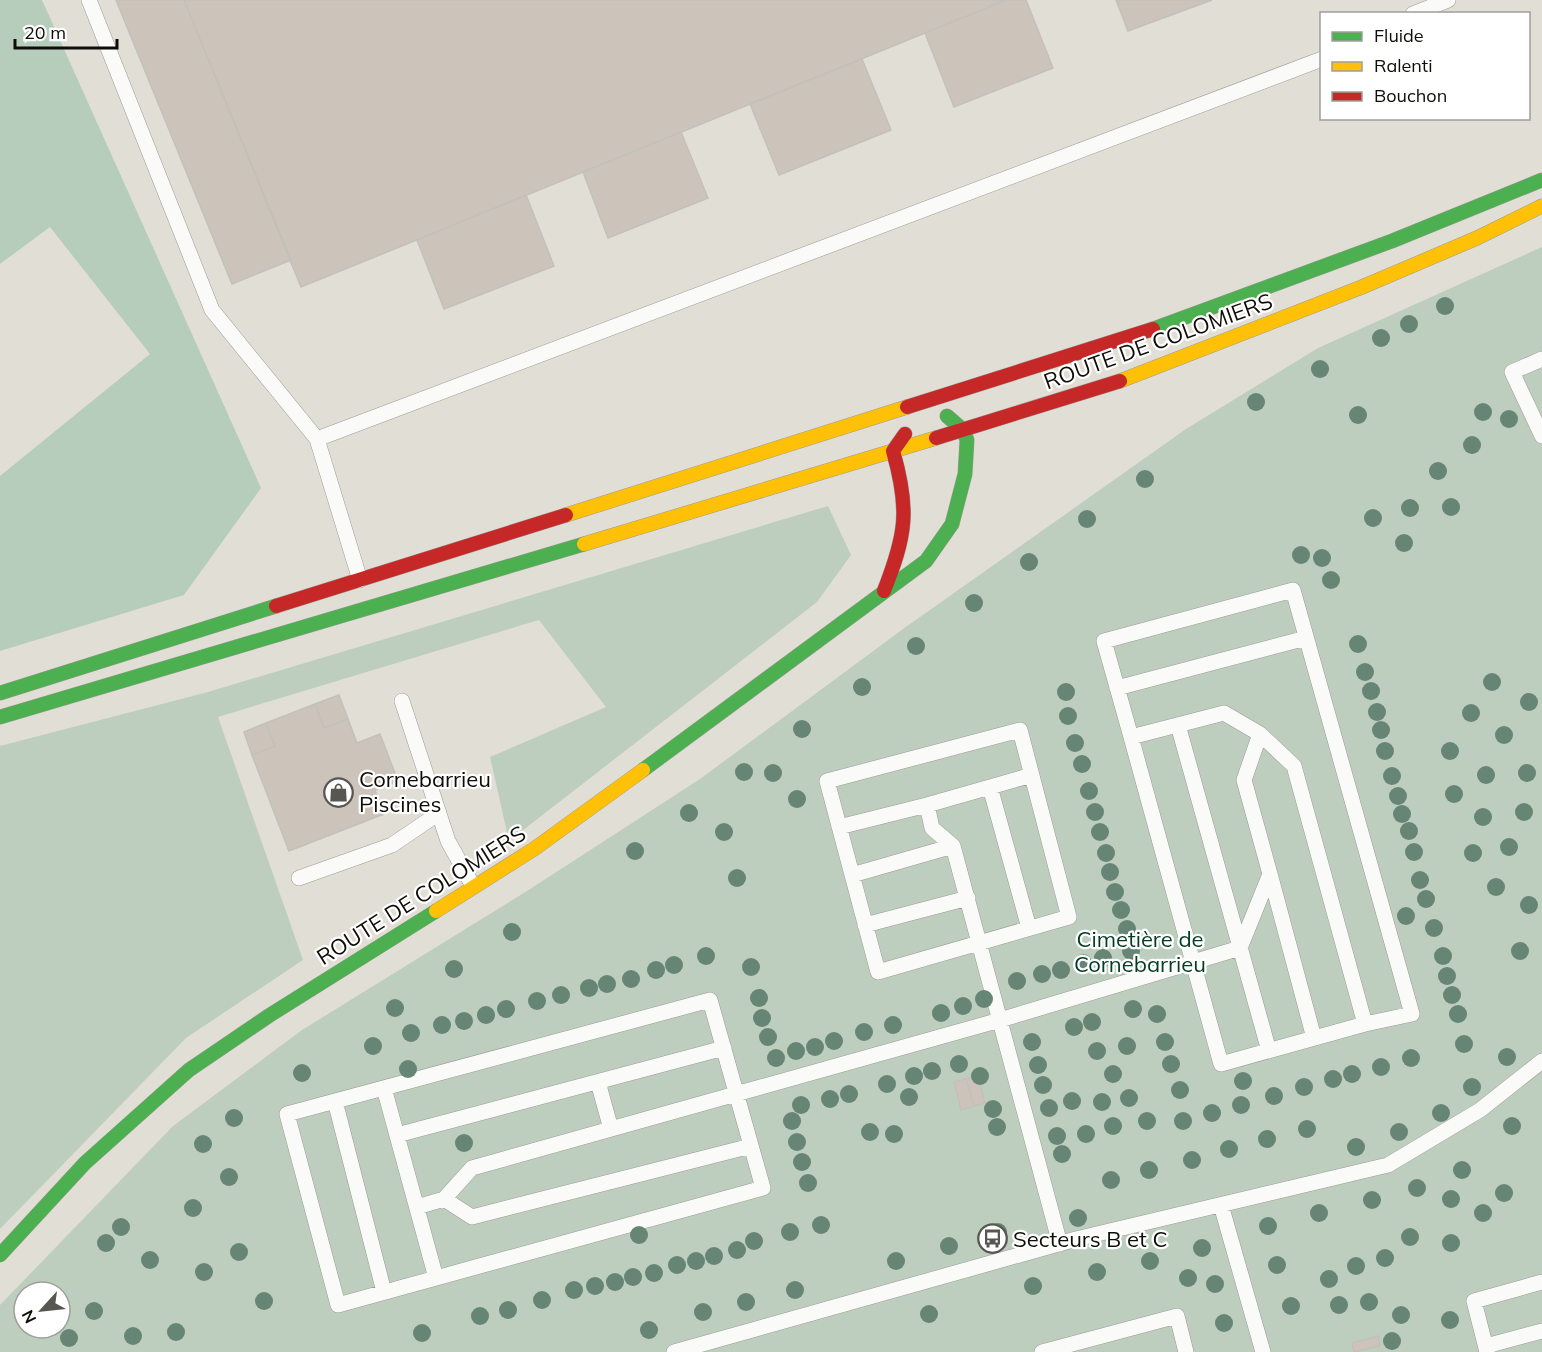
<svg xmlns="http://www.w3.org/2000/svg" width="1542" height="1352" font-family="Mulish,sans-serif">
  <rect width="100%" height="100%" fill="#e1ded6"/>
  <path fill="#bdcebf" fill-rule="evenodd" d="M1542,247V1352H0V1305L173,1126L302,1030L527,891L700,779L903,629L1186,429L1318,348ZM24,1292H60V1328H24Z
    M828,506L851,555L817,602L509,841L490,757L606,707L539,620L218,717L303,960L186,1038L0,1229V746L208,692Z"/>
  <path fill="#b7cdbb" d="M0,0H42L261,488L184,595L0,651V476L150,354L50,227L0,264Z"/>
  <path fill="#ccc4bb" stroke="#c3c0ba" stroke-width="1.5" d="M116,0H184L291,260L232,284Z
    M184,0H1006L301,287Z
    M1006,0H1026L1053,68L954,107L925,33Z
    M1116,0H1212L1128,31Z
    M862,59L891,130L779,175L750,104Z
    M681,132L708,198L608,238L583,172Z
    M526,195L554,266L444,309L417,240Z
    M339,695L348,719L324,728L315,704Z
    M315,704L324,728L348,719L357,743L380,734L398,781L375,790L384,814L289,851L252,755L275,746L266,723Z
    M266,723L275,746L252,755L244,732Z
    M978,1076L985,1103L974,1106L966,1079Z
    M966,1079L974,1106L961,1110L954,1082Z
    M1378,1336L1380,1346L1354,1352L1352,1343Z"/>
  <g fill="none" stroke-linecap="round" stroke-linejoin="round">
    <defs>
      <path id="lane" d="M89,0L212,310L317,439L1322,59
        M1413,14L1448,0
        M1542,359L1512,372L1542,436
        M317,439L360,580
        M1117,688L1306,638
        M402,701L448,841L473,886
        M1224,713L1260,734L1294,766L1365,1024L1221,1064L1131,737Z
        M1178,725L1269,1051
        M1020,730L1069,917L878,972L827,781Z
        M1131,737L1104,641L1293,590L1412,1014L1365,1024
        M990,787L1029,928
        M927,805L1032,775
        M839,827L927,805L932,828L953,846L1060,1244
        M1270,874L1314,1038
        M852,875L953,846
        M299,878L392,845L439,813
        M865,925L968,898
        M710,1000L763,1188L338,1305L287,1114Z
        M598,1082L611,1129
        M384,1088L436,1278
        M335,1101L384,1292
        M397,1135L724,1048
        M444,1199L472,1217L751,1146
        M1221,1205L1263,1352
        M417,1207L444,1199L472,1168L1000,1020L1240,948L1270,874L1244,780L1260,734
        M1486,1346L1542,1331
        M674,1352L1076,1239L1388,1165L1480,1110L1542,1061
        M1042,1352L1177,1316L1186,1352
        M1487,1352L1474,1301L1542,1282"/>
      <path id="fast" d="M1153,329L1392,241L1542,180
        M0,693L276,606
        M0,717L584,544
        M643,770L926,561L952,524L965,474L967,440L963,430L947,416
        M0,1255L85,1163L189,1070L270,1015L436,911"/>
      <path id="slow" d="M1120,381L1362,287L1477,238L1542,206
        M566,515L907,407
        M584,544L936,438
        M436,911L534,849L643,770"/>
      <path id="jam" d="M907,407L1153,329
        M936,438L1120,381
        M884,591C906,535 910,510 893,451L905,434
        M276,606L566,515"/>
    </defs>
    <use href="#lane" stroke="#9d9b95" stroke-width="16"/>
    <use href="#fast" stroke="#9d9b95" stroke-width="15"/>
    <use href="#slow" stroke="#9d9b95" stroke-width="15"/>
    <use href="#jam" stroke="#9d9b95" stroke-width="15"/>
    <use href="#lane" stroke="#fafaf9" stroke-width="15"/>
    <use href="#fast" stroke="#4caf50" stroke-width="14"/>
    <use href="#slow" stroke="#ffc107" stroke-width="14"/>
    <use href="#jam" stroke="#c62828" stroke-width="14"/>
  </g>
  <g fill="#678574">
    <circle cx="1445" cy="306" r="9"/>
    <circle cx="1409" cy="324" r="9"/>
    <circle cx="1381" cy="338" r="9"/>
    <circle cx="1320" cy="369" r="9"/>
    <circle cx="1256" cy="402" r="9"/>
    <circle cx="1483" cy="412" r="9"/>
    <circle cx="1358" cy="415" r="9"/>
    <circle cx="1509" cy="419" r="9"/>
    <circle cx="1472" cy="445" r="9"/>
    <circle cx="1438" cy="471" r="9"/>
    <circle cx="1145" cy="479" r="9"/>
    <circle cx="1451" cy="507" r="9"/>
    <circle cx="1410" cy="508" r="9"/>
    <circle cx="1373" cy="518" r="9"/>
    <circle cx="1087" cy="519" r="9"/>
    <circle cx="1404" cy="543" r="9"/>
    <circle cx="1301" cy="555" r="9"/>
    <circle cx="1322" cy="558" r="9"/>
    <circle cx="1029" cy="562" r="9"/>
    <circle cx="1331" cy="580" r="9"/>
    <circle cx="974" cy="603" r="9"/>
    <circle cx="1358" cy="644" r="9"/>
    <circle cx="916" cy="646" r="9"/>
    <circle cx="1365" cy="672" r="9"/>
    <circle cx="1492" cy="682" r="9"/>
    <circle cx="862" cy="687" r="9"/>
    <circle cx="1371" cy="691" r="9"/>
    <circle cx="1066" cy="692" r="9"/>
    <circle cx="1529" cy="702" r="9"/>
    <circle cx="1377" cy="712" r="9"/>
    <circle cx="1471" cy="713" r="9"/>
    <circle cx="1068" cy="716" r="9"/>
    <circle cx="802" cy="729" r="9"/>
    <circle cx="1381" cy="730" r="9"/>
    <circle cx="1504" cy="735" r="9"/>
    <circle cx="1075" cy="743" r="9"/>
    <circle cx="1385" cy="751" r="9"/>
    <circle cx="1450" cy="751" r="9"/>
    <circle cx="1082" cy="764" r="9"/>
    <circle cx="744" cy="772" r="9"/>
    <circle cx="773" cy="773" r="9"/>
    <circle cx="1527" cy="773" r="9"/>
    <circle cx="1486" cy="775" r="9"/>
    <circle cx="1392" cy="776" r="9"/>
    <circle cx="1089" cy="791" r="9"/>
    <circle cx="1454" cy="794" r="9"/>
    <circle cx="1398" cy="796" r="9"/>
    <circle cx="797" cy="799" r="9"/>
    <circle cx="1095" cy="812" r="9"/>
    <circle cx="1524" cy="812" r="9"/>
    <circle cx="689" cy="813" r="9"/>
    <circle cx="1402" cy="814" r="9"/>
    <circle cx="1483" cy="817" r="9"/>
    <circle cx="1409" cy="831" r="9"/>
    <circle cx="724" cy="832" r="9"/>
    <circle cx="1100" cy="832" r="9"/>
    <circle cx="1509" cy="847" r="9"/>
    <circle cx="635" cy="851" r="9"/>
    <circle cx="1414" cy="852" r="9"/>
    <circle cx="1106" cy="853" r="9"/>
    <circle cx="1473" cy="853" r="9"/>
    <circle cx="1110" cy="872" r="9"/>
    <circle cx="737" cy="878" r="9"/>
    <circle cx="1420" cy="880" r="9"/>
    <circle cx="1496" cy="887" r="9"/>
    <circle cx="1115" cy="892" r="9"/>
    <circle cx="1426" cy="899" r="9"/>
    <circle cx="1529" cy="905" r="9"/>
    <circle cx="1121" cy="910" r="9"/>
    <circle cx="1406" cy="916" r="9"/>
    <circle cx="1434" cy="928" r="9"/>
    <circle cx="1127" cy="929" r="9"/>
    <circle cx="512" cy="932" r="9"/>
    <circle cx="1131" cy="951" r="9"/>
    <circle cx="1520" cy="951" r="9"/>
    <circle cx="706" cy="956" r="9"/>
    <circle cx="1443" cy="956" r="9"/>
    <circle cx="1103" cy="958" r="9"/>
    <circle cx="1083" cy="963" r="9"/>
    <circle cx="674" cy="965" r="9"/>
    <circle cx="751" cy="967" r="9"/>
    <circle cx="454" cy="969" r="9"/>
    <circle cx="656" cy="970" r="9"/>
    <circle cx="1061" cy="970" r="9"/>
    <circle cx="1042" cy="974" r="9"/>
    <circle cx="1447" cy="976" r="9"/>
    <circle cx="631" cy="979" r="9"/>
    <circle cx="1017" cy="981" r="9"/>
    <circle cx="607" cy="984" r="9"/>
    <circle cx="589" cy="988" r="9"/>
    <circle cx="561" cy="995" r="9"/>
    <circle cx="1452" cy="995" r="9"/>
    <circle cx="759" cy="998" r="9"/>
    <circle cx="984" cy="999" r="9"/>
    <circle cx="537" cy="1001" r="9"/>
    <circle cx="963" cy="1006" r="9"/>
    <circle cx="395" cy="1008" r="9"/>
    <circle cx="506" cy="1009" r="9"/>
    <circle cx="1133" cy="1009" r="9"/>
    <circle cx="941" cy="1013" r="9"/>
    <circle cx="1157" cy="1014" r="9"/>
    <circle cx="1458" cy="1014" r="9"/>
    <circle cx="486" cy="1015" r="9"/>
    <circle cx="762" cy="1018" r="9"/>
    <circle cx="464" cy="1021" r="9"/>
    <circle cx="1092" cy="1022" r="9"/>
    <circle cx="442" cy="1025" r="9"/>
    <circle cx="893" cy="1025" r="9"/>
    <circle cx="1074" cy="1027" r="9"/>
    <circle cx="864" cy="1032" r="9"/>
    <circle cx="411" cy="1033" r="9"/>
    <circle cx="768" cy="1037" r="9"/>
    <circle cx="834" cy="1041" r="9"/>
    <circle cx="1032" cy="1042" r="9"/>
    <circle cx="1165" cy="1042" r="9"/>
    <circle cx="1464" cy="1044" r="9"/>
    <circle cx="373" cy="1046" r="9"/>
    <circle cx="1127" cy="1046" r="9"/>
    <circle cx="815" cy="1047" r="9"/>
    <circle cx="796" cy="1051" r="9"/>
    <circle cx="1097" cy="1051" r="9"/>
    <circle cx="1507" cy="1057" r="9"/>
    <circle cx="776" cy="1058" r="9"/>
    <circle cx="1411" cy="1058" r="9"/>
    <circle cx="959" cy="1064" r="9"/>
    <circle cx="1171" cy="1064" r="9"/>
    <circle cx="1038" cy="1065" r="9"/>
    <circle cx="1381" cy="1067" r="9"/>
    <circle cx="408" cy="1069" r="9"/>
    <circle cx="932" cy="1071" r="9"/>
    <circle cx="302" cy="1073" r="9"/>
    <circle cx="1113" cy="1074" r="9"/>
    <circle cx="1352" cy="1074" r="9"/>
    <circle cx="914" cy="1076" r="9"/>
    <circle cx="980" cy="1076" r="9"/>
    <circle cx="1333" cy="1079" r="9"/>
    <circle cx="1243" cy="1081" r="9"/>
    <circle cx="887" cy="1084" r="9"/>
    <circle cx="1043" cy="1085" r="9"/>
    <circle cx="1304" cy="1087" r="9"/>
    <circle cx="1472" cy="1087" r="9"/>
    <circle cx="1180" cy="1090" r="9"/>
    <circle cx="849" cy="1094" r="9"/>
    <circle cx="1274" cy="1096" r="9"/>
    <circle cx="909" cy="1097" r="9"/>
    <circle cx="1129" cy="1098" r="9"/>
    <circle cx="830" cy="1099" r="9"/>
    <circle cx="1072" cy="1101" r="9"/>
    <circle cx="1102" cy="1102" r="9"/>
    <circle cx="801" cy="1105" r="9"/>
    <circle cx="1241" cy="1105" r="9"/>
    <circle cx="1049" cy="1108" r="9"/>
    <circle cx="993" cy="1109" r="9"/>
    <circle cx="1212" cy="1113" r="9"/>
    <circle cx="1441" cy="1113" r="9"/>
    <circle cx="234" cy="1118" r="9"/>
    <circle cx="792" cy="1121" r="9"/>
    <circle cx="1147" cy="1121" r="9"/>
    <circle cx="1183" cy="1121" r="9"/>
    <circle cx="1113" cy="1126" r="9"/>
    <circle cx="1512" cy="1126" r="9"/>
    <circle cx="997" cy="1127" r="9"/>
    <circle cx="1307" cy="1129" r="9"/>
    <circle cx="870" cy="1132" r="9"/>
    <circle cx="1399" cy="1132" r="9"/>
    <circle cx="894" cy="1134" r="9"/>
    <circle cx="1086" cy="1134" r="9"/>
    <circle cx="1057" cy="1136" r="9"/>
    <circle cx="1267" cy="1139" r="9"/>
    <circle cx="797" cy="1142" r="9"/>
    <circle cx="464" cy="1143" r="9"/>
    <circle cx="203" cy="1144" r="9"/>
    <circle cx="1356" cy="1147" r="9"/>
    <circle cx="1229" cy="1149" r="9"/>
    <circle cx="1062" cy="1154" r="9"/>
    <circle cx="1192" cy="1160" r="9"/>
    <circle cx="802" cy="1162" r="9"/>
    <circle cx="1149" cy="1170" r="9"/>
    <circle cx="1462" cy="1170" r="9"/>
    <circle cx="229" cy="1177" r="9"/>
    <circle cx="1111" cy="1180" r="9"/>
    <circle cx="808" cy="1183" r="9"/>
    <circle cx="1417" cy="1188" r="9"/>
    <circle cx="1504" cy="1193" r="9"/>
    <circle cx="1451" cy="1199" r="9"/>
    <circle cx="1372" cy="1200" r="9"/>
    <circle cx="193" cy="1208" r="9"/>
    <circle cx="1319" cy="1213" r="9"/>
    <circle cx="1483" cy="1213" r="9"/>
    <circle cx="1078" cy="1218" r="9"/>
    <circle cx="821" cy="1225" r="9"/>
    <circle cx="1268" cy="1226" r="9"/>
    <circle cx="121" cy="1227" r="9"/>
    <circle cx="790" cy="1232" r="9"/>
    <circle cx="998" cy="1232" r="9"/>
    <circle cx="639" cy="1235" r="9"/>
    <circle cx="1410" cy="1237" r="9"/>
    <circle cx="754" cy="1241" r="9"/>
    <circle cx="106" cy="1243" r="9"/>
    <circle cx="1451" cy="1243" r="9"/>
    <circle cx="949" cy="1246" r="9"/>
    <circle cx="1202" cy="1248" r="9"/>
    <circle cx="737" cy="1250" r="9"/>
    <circle cx="239" cy="1252" r="9"/>
    <circle cx="714" cy="1256" r="9"/>
    <circle cx="1385" cy="1258" r="9"/>
    <circle cx="150" cy="1260" r="9"/>
    <circle cx="696" cy="1261" r="9"/>
    <circle cx="896" cy="1261" r="9"/>
    <circle cx="1150" cy="1261" r="9"/>
    <circle cx="677" cy="1265" r="9"/>
    <circle cx="1277" cy="1265" r="9"/>
    <circle cx="1356" cy="1266" r="9"/>
    <circle cx="204" cy="1272" r="9"/>
    <circle cx="1097" cy="1272" r="9"/>
    <circle cx="654" cy="1273" r="9"/>
    <circle cx="633" cy="1277" r="9"/>
    <circle cx="1188" cy="1278" r="9"/>
    <circle cx="1329" cy="1279" r="9"/>
    <circle cx="615" cy="1282" r="9"/>
    <circle cx="1215" cy="1284" r="9"/>
    <circle cx="595" cy="1286" r="9"/>
    <circle cx="1033" cy="1286" r="9"/>
    <circle cx="574" cy="1290" r="9"/>
    <circle cx="795" cy="1290" r="9"/>
    <circle cx="542" cy="1300" r="9"/>
    <circle cx="264" cy="1301" r="9"/>
    <circle cx="746" cy="1302" r="9"/>
    <circle cx="1369" cy="1302" r="9"/>
    <circle cx="1339" cy="1305" r="9"/>
    <circle cx="1291" cy="1306" r="9"/>
    <circle cx="508" cy="1310" r="9"/>
    <circle cx="94" cy="1311" r="9"/>
    <circle cx="703" cy="1312" r="9"/>
    <circle cx="929" cy="1314" r="9"/>
    <circle cx="1401" cy="1315" r="9"/>
    <circle cx="480" cy="1316" r="9"/>
    <circle cx="1450" cy="1320" r="9"/>
    <circle cx="1224" cy="1323" r="9"/>
    <circle cx="649" cy="1330" r="9"/>
    <circle cx="176" cy="1332" r="9"/>
    <circle cx="422" cy="1333" r="9"/>
    <circle cx="133" cy="1336" r="9"/>
    <circle cx="69" cy="1338" r="9"/>
    <circle cx="1392" cy="1341" r="9"/>
  </g>
  <defs>
    <symbol id="shop-ring" viewBox="-11 -11 22 22"><circle r="9.5" fill="#fff" stroke="#585650" stroke-width="1.5"/><path d="M-5-2.5h2.3a2.7 3.5 0 0 1 5.4 0H5L5.5 6h-11ZM-1.5-2.5h3a1.5 2.3 0 0 0-3 0Z" fill="#585650"/></symbol>
    <symbol id="bus-ring" viewBox="-11 -11 22 22"><circle r="9.5" fill="#fff" stroke="#585650" stroke-width="1.5"/><path d="M-5-6H5V4H4V6H2V4H-2V6H-4V4H-5ZM-3.5-4V0h7V-4ZM-3.5 1.2v1.5H-2V1.2ZM2 1.2v1.5H3.5V1.2Z" fill="#585650"/></symbol>
  </defs>
  <g fill-rule="evenodd">
    <use href="#shop-ring" x="322" y="776" width="33" height="33"/>
    <use href="#bus-ring" x="976" y="1222" width="33" height="33"/>
  </g>
  <g text-anchor="middle" dominant-baseline="central" stroke-width="4.5" stroke-linejoin="round" paint-order="stroke">
    <g font-size="22" fill="#0e0d08" stroke="#fff">
      <text transform="translate(1158 341) rotate(-20)">ROUTE DE COLOMIERS</text>
      <text transform="translate(421 895) rotate(-32)">ROUTE DE COLOMIERS</text>
    </g>
    <g font-size="22" fill="#0e0d08" stroke="#fff" text-anchor="start">
      <text x="359" y="779">Cornebarrieu<tspan x="359" dy="25">Piscines</tspan></text>
      <text x="1013" y="1239">Secteurs B et C</text>
    </g>
    <g font-size="22" fill="#043d24" stroke="#fff">
      <text x="1140" y="939">Cimetière de<tspan x="1140" dy="25">Cornebarrieu</tspan></text>
    </g>
  </g>
  <rect x="1320" y="12" width="210" height="108" fill="#ffffff" stroke="#9f9e9c" stroke-width="1.5"/>
  <rect x="1332" y="32" width="30" height="9" fill="#4caf50" stroke="#9f9e9c" stroke-width="1.5"/>
  <text x="1374" y="42" font-size="18" fill="#0e0d08">Fluide</text>
  <rect x="1332" y="62" width="30" height="9" fill="#ffc107" stroke="#9f9e9c" stroke-width="1.5"/>
  <text x="1374" y="72" font-size="18" fill="#0e0d08">Ralenti</text>
  <rect x="1332" y="92" width="30" height="9" fill="#c62828" stroke="#9f9e9c" stroke-width="1.5"/>
  <text x="1374" y="102" font-size="18" fill="#0e0d08">Bouchon</text>
  <g transform="translate(42 1310) rotate(243)"><circle r="28" fill="#ffffff" stroke="#9f9e9c" stroke-width="1.5"/>
  <path d="M0-4.5L10 22L0 15L-10 22Z" fill="#585650"/>
  <text y="-9" font-size="16" font-weight="bold" text-anchor="middle" fill="#0e0d08">N</text>
  </g>
  <path d="M15 39v9h102v-9" fill="none" stroke="#0e0d08" stroke-width="3"/>
  <text x="24" y="39" font-size="18" fill="#0e0d08" stroke="#ffffff" stroke-width="4.5" paint-order="stroke">20 m</text>
</svg>
